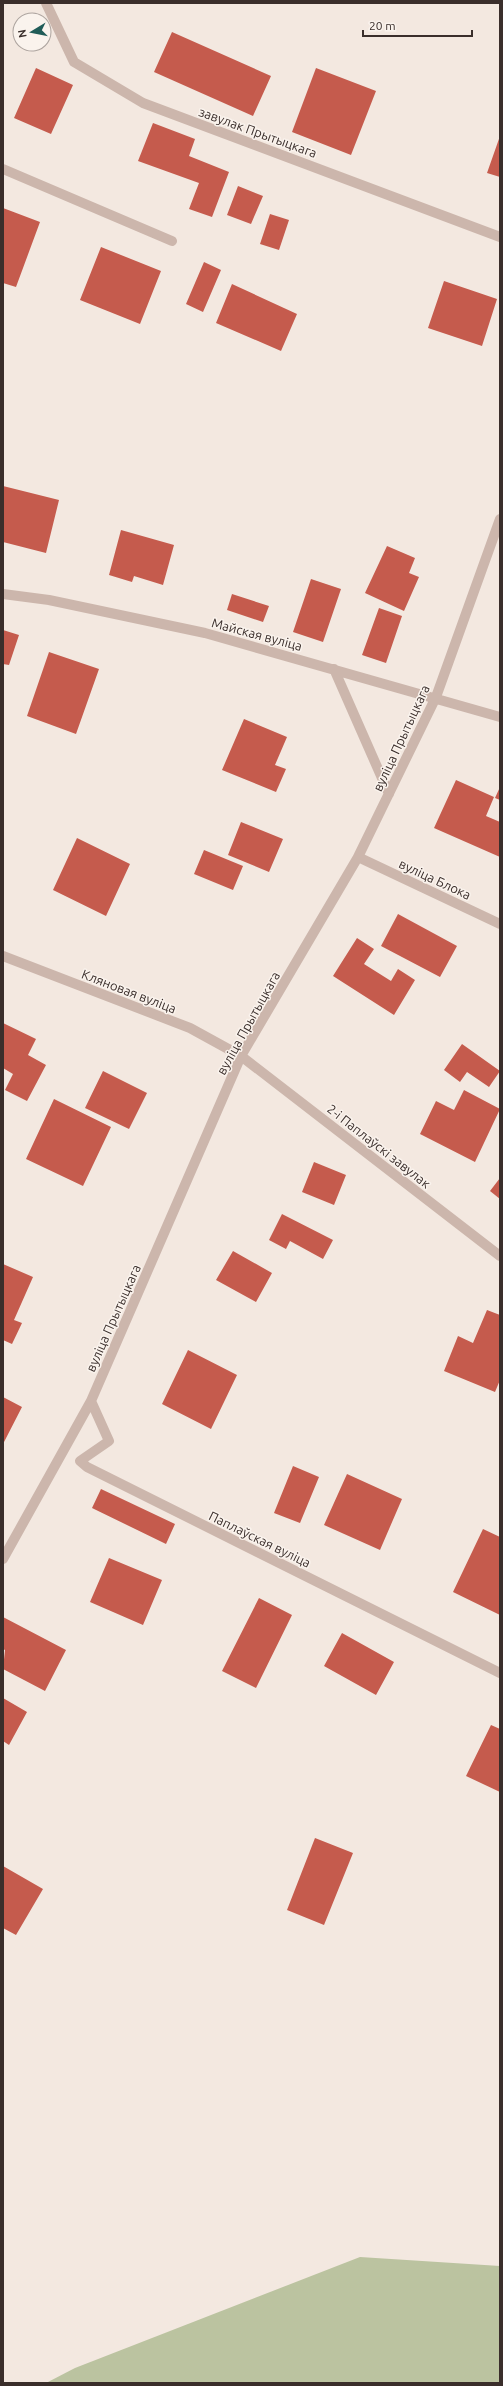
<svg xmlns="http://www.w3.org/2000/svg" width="503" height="2386" font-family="Ubuntu,sans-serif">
  <rect width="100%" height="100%" fill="#f3e8e0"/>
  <path fill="#bbc3a0" d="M360,2257L500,2266V2383H46L75,2368Z"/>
  <path fill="#c55b4d" d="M172,32L271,76L253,116L154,72Z
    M36,68L73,85L51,134L14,118Z
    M316,68L376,91L351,155L292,132Z
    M153,123L195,139L189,156L229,172L212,217L189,209L199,183L138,161Z
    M500,136V177L487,173Z
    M238,186L263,196L251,224L227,215Z
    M3,208L40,222L16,287L3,283Z
    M270,214L289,220L279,250L260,244Z
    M101,247L161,271L140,324L80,300Z
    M204,262L221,270L203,312L186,304Z
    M444,281L497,299L482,346L428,328Z
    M232,284L297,314L281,351L216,323Z
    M3,486L59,500L46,553L3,542Z
    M121,530L174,545L163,585L134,576L132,582L109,575Z
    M387,546L415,558L409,573L419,577L404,611L365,593Z
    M311,579L341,589L323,642L293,632Z
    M232,594L269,606L263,622L227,610Z
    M379,608L402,616L386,663L362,655Z
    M3,630L19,635L9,665L3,664Z
    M49,652L99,669L76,734L27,716Z
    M244,719L287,737L275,765L286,769L276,792L222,770Z
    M456,780L494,797L486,816L500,822V857L434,828Z
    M500,787V800L495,798Z
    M241,822L283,839L269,872L228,855Z
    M77,838L130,864L106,916L53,890Z
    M204,850L243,866L233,890L194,874Z
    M398,914L457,946L440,977L381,946Z
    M357,938L374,949L364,964L391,981L398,969L415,980L394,1015L333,976Z
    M3,1023L36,1039L28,1055L46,1065L27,1101L5,1090L13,1074L3,1068Z
    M462,1044L500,1071L489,1087L467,1072L460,1082L444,1070Z
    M103,1071L147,1093L129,1129L85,1108Z
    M464,1090L500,1109L475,1162L420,1134L436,1101L454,1110Z
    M54,1099L111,1127L83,1186L26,1159Z
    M314,1162L346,1175L334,1205L302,1192Z
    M500,1178V1199L490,1191Z
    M282,1214L333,1240L323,1259L290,1241L286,1249L269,1240Z
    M233,1251L272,1273L256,1302L216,1280Z
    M3,1264L33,1277L14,1320L22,1323L12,1344L3,1340Z
    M487,1310L500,1315V1380L495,1392L444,1371L458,1336L473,1343Z
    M188,1350L237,1375L211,1429L162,1404Z
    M3,1397L22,1407L3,1444Z
    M293,1466L319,1477L300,1523L274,1513Z
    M347,1474L402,1499L380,1550L324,1525Z
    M101,1489L175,1524L166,1544L92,1508Z
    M483,1529L500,1537V1615L453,1592Z
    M109,1558L162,1580L143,1625L90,1602Z
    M259,1598L292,1615L256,1688L222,1671Z
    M3,1617L66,1650L45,1691L3,1669L5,1650L3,1649Z
    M342,1633L394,1662L376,1695L324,1666Z
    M3,1698L27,1712L9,1745L3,1741Z
    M491,1725L500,1729V1792L466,1776Z
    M315,1838L353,1853L324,1925L287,1910Z
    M3,1866L43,1889L16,1935L3,1928Z"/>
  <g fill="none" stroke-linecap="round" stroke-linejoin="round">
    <path stroke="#ccb6ac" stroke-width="10" d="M46,3L74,62L143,103L500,237
      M3,169L172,241
      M3,594L49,600L205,633L500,717
      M334,669L389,794
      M358,857L500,924
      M3,956L190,1028L241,1056L500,1256
      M91,1401L109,1441L80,1461L87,1467L500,1673
      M3,1559L91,1401L241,1056L358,857L436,697L500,519"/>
  </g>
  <g text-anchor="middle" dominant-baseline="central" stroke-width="3" stroke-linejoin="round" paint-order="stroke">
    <g font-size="13" fill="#3a2e2b" stroke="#faf3ed">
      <text transform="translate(258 132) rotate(20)">завулак Прытыцкага</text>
      <text transform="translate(257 634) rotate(15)">Майская вуліца</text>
      <text transform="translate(401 738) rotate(-65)">вуліца Прытыцкага</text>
      <text transform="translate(435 879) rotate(25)">вуліца Блока</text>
      <text transform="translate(129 991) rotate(21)">Кляновая вуліца</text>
      <text transform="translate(248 1023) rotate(-61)">вуліца Прытыцкага</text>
      <text transform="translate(379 1146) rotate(38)">2-і Паплаўскі завулак</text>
      <text transform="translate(113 1318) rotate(-66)">вуліца Прытыцкага</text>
      <text transform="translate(260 1539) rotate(26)">Паплаўская вуліца</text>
    </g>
  </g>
  <rect width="503" height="2386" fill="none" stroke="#3a2e2b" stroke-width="8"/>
  <g transform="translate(32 32) rotate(260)"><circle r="19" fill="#faf3ed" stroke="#ada49f"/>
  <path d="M0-3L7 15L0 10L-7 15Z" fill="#205c58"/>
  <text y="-6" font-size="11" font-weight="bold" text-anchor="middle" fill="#3a2e2b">N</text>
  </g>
  <path d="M363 30v6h109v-6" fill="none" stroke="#3a2e2b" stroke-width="2"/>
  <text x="369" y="30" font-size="12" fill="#3a2e2b" stroke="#faf3ed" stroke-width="3" paint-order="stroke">20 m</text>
</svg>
